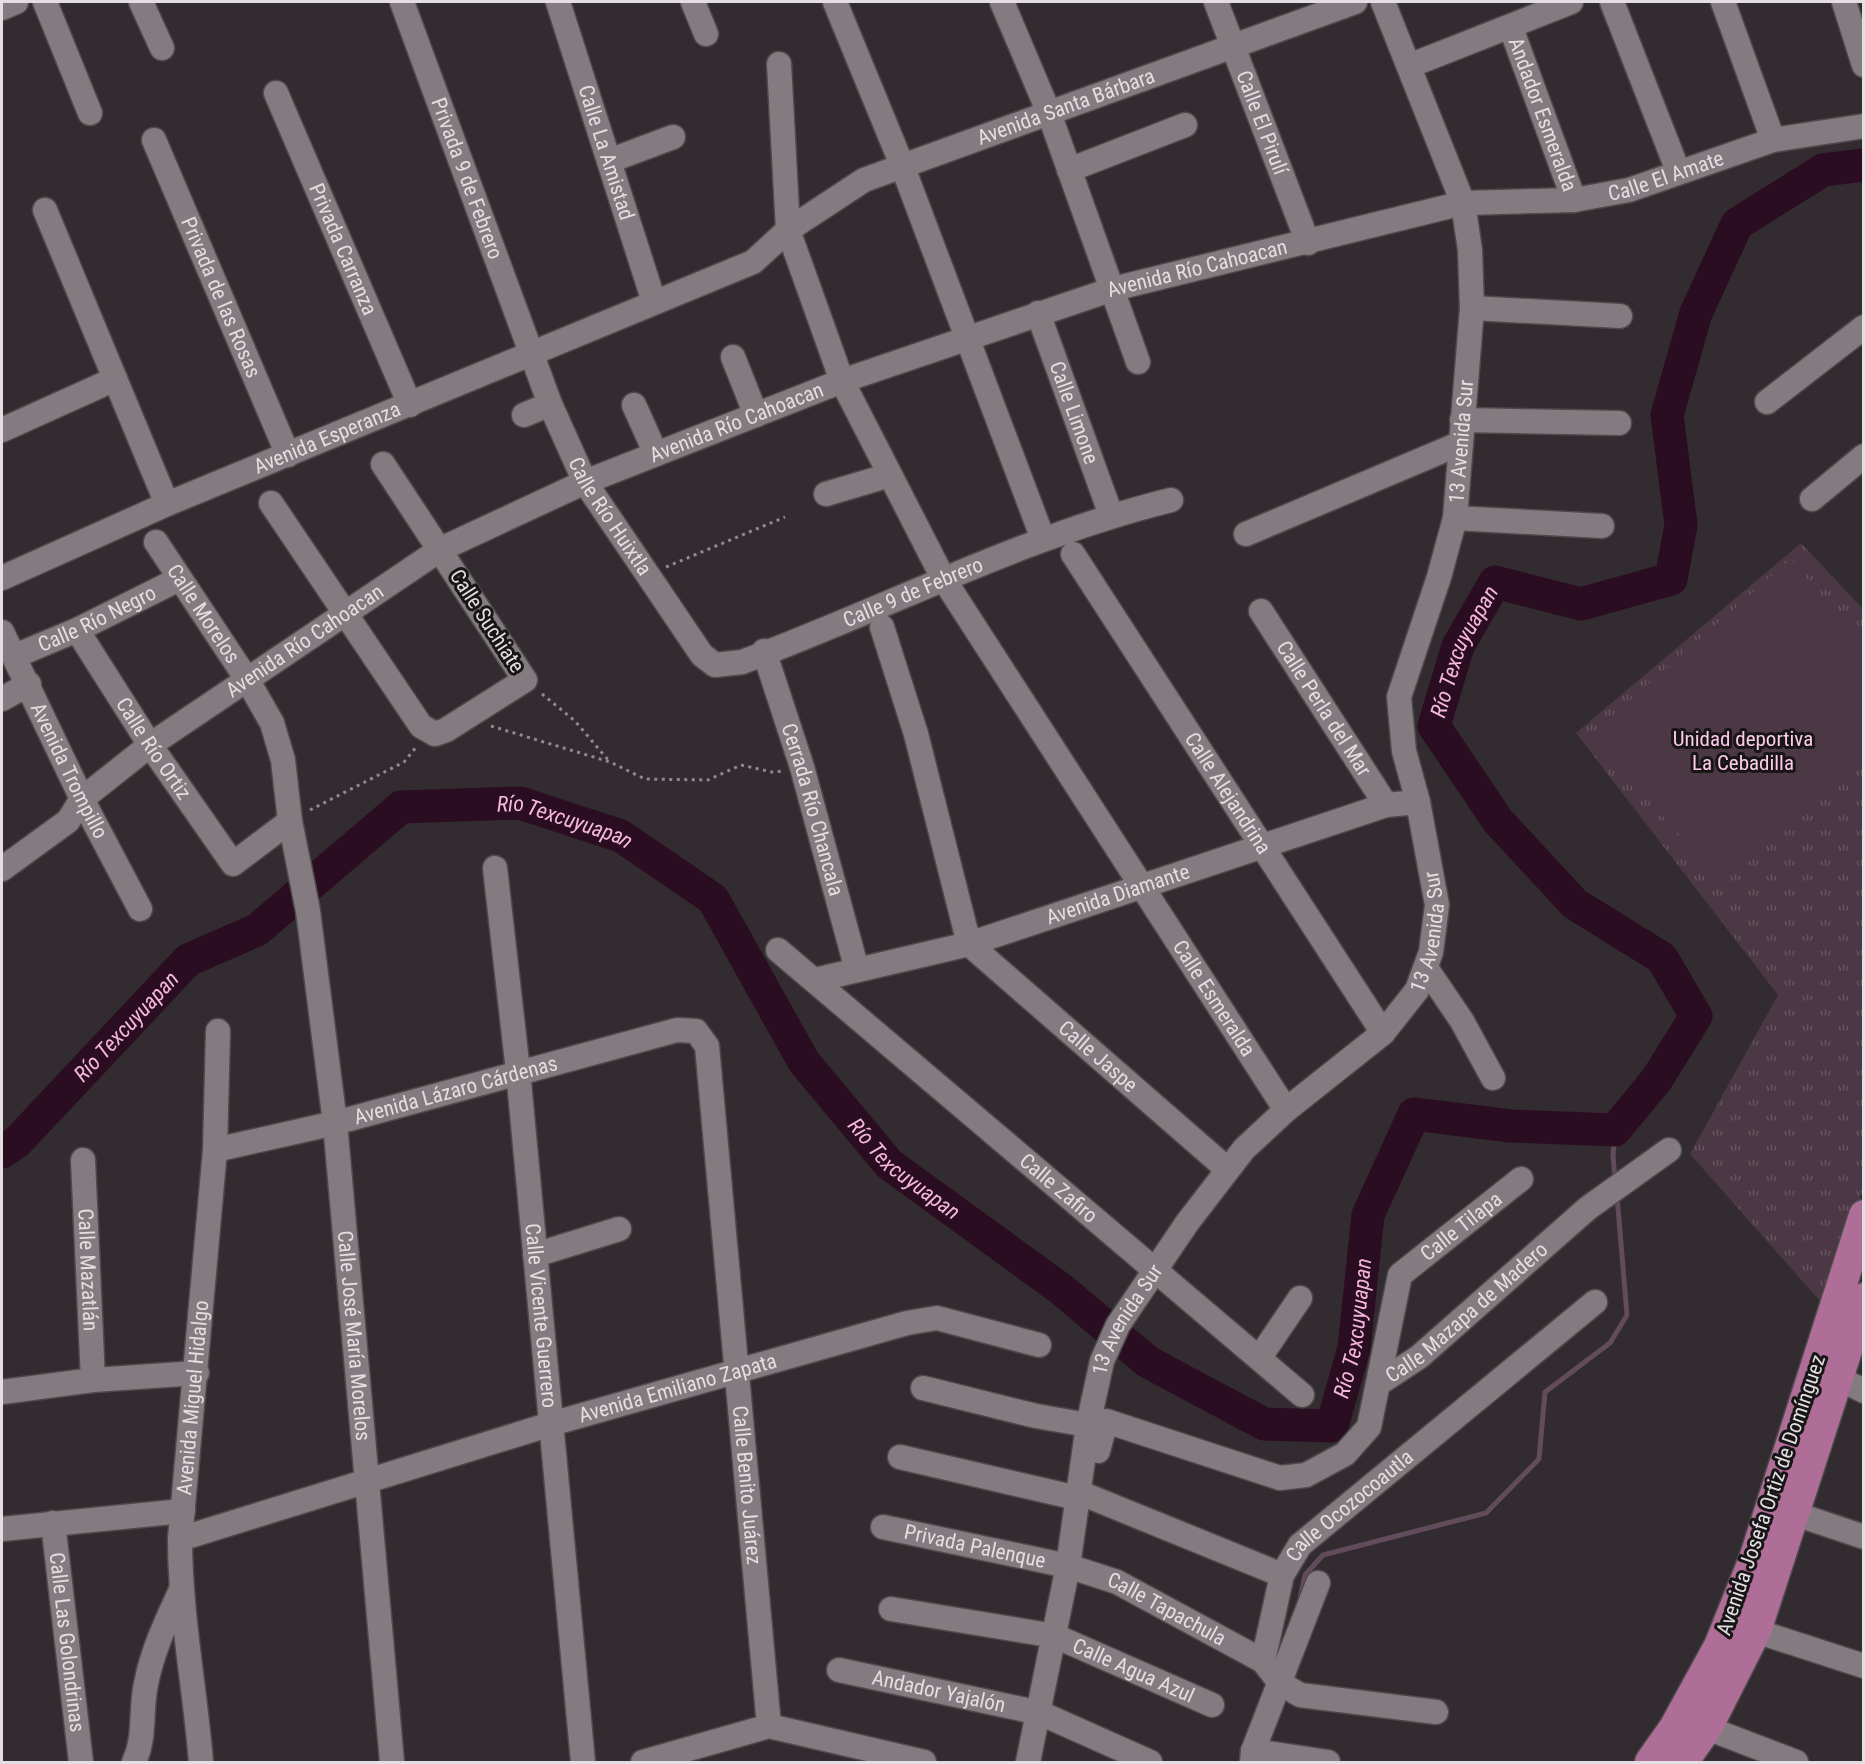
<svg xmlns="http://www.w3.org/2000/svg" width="1865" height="1764" font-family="'Roboto Condensed',sans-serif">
  <defs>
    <pattern id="park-tufts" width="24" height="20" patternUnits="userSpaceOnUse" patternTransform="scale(1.5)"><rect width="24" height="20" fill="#4c3844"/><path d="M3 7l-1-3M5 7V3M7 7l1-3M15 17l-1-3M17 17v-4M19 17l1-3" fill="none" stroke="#66545f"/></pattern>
  </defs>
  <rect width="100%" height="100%" fill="#322b2f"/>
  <path fill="url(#park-tufts)" d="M1801,543L1863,609V1190L1820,1301L1690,1154L1778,995L1576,733Z"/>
  <path fill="#4c3844" d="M1791,559L1863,646V749L1715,876L1591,734Z"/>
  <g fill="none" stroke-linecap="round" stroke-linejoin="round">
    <path stroke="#624c5b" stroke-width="5" d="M1615,1130L1613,1155L1615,1181
      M1299,1603L1305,1575L1323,1555L1486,1513L1539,1459L1545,1392L1610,1343L1627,1315L1617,1196"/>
    <path stroke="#2b0d21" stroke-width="33" id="s1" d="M2,1152L17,1142L188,960L257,930L401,807L520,803L621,836L713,899L804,1062L889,1164L1061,1289L1148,1362L1264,1424L1332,1426L1354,1348L1368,1215L1414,1114L1511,1126L1615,1130L1657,1079L1696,1016L1662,958L1575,904L1498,821L1434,726L1458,646L1495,582L1581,604L1671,579L1681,525L1667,415L1696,313L1737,224L1823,170L1864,165"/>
    <defs>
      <g id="minor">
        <path d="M45,2L90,113"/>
        <path d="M141,2L162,48"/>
        <path id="s2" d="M402,2L550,404L585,482L702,655L715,665L742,662C885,609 1021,537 1171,500"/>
        <path id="s3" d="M558,2L654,302"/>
        <path d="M693,2L706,34"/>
        <path d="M835,2L902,165L1043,539"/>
        <path d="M1002,2L1049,113L1138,362"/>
        <path id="s4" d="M1216,2L1308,243"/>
        <path d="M1612,2L1678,171"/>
        <path d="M1723,2L1773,140"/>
        <path d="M1844,2L1864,65"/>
        <path d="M2,8L16,2"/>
        <path id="s5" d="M1511,28L1574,200"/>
        <path id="s6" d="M779,64L788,230L842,381L943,578L1286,1110"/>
        <path d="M1409,66L1571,2"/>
        <path id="s7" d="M276,93L410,405"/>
        <path id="s8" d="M154,140L288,455"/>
        <path d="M609,161L673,137"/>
        <path d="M1069,170L1185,125"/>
        <path d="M45,210L167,504"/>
        <path d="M1472,308L1620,316"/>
        <path id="s9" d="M1038,313L1111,515"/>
        <path d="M733,357L756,415"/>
        <path d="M1767,402L1864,327"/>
        <path d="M634,405L656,454"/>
        <path d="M524,415L550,404"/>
        <path d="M1462,420L1619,423"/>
        <path d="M2,430L115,379"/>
        <path d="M826,494L890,475"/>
        <path d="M1812,499L1864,456"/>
        <path d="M271,503L421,726L435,734L446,730L525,680L383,464"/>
        <path d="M1455,518L1602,526"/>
        <path d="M1246,534L1461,443"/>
        <path id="s10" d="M156,542L248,681L272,723L283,760L290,821L308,911L335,1123L392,1762"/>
        <path id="s11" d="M1073,554L1383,1033"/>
        <path id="s12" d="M2,578L167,504L753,262L788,230L864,180L1355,2"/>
        <path id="s13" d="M1261,611L1386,805"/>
        <path id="s14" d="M882,627L916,734L969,944L1227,1169"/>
        <path id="s15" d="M77,630L150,745L233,864L290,821"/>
        <path id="s16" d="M2,632L82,799L140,909"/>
        <path id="s17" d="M764,651L802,767L857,970"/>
        <path id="s18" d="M15,656L77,630L179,579"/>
        <path d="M2,699L29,684"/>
        <path id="s19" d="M495,868L518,1071L583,1762"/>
        <path id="s20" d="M2,869L68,821L82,799L150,745L441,549L585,482L842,381L1113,289L1463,203L1574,200L1629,190L1773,140L1864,126"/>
        <path id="s21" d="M778,950L1302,1395"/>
        <path d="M1426,968L1462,1021L1493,1078"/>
        <path id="s22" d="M815,980L969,944L1386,805L1418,802"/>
        <path id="s23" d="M215,1150L335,1123L677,1030L696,1031L707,1046L769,1726"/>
        <path id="s24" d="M83,1160L93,1380"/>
        <path d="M535,1255L619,1229"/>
        <path d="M1260,1357L1300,1298"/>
        <path d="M1838,1378L1864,1391"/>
        <path id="s25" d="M1378,1384L1419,1357L1588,1208L1669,1150"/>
        <path d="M923,1388L1036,1416L1088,1425"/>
        <path d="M2,1392L93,1380L197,1373"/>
        <path id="s26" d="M1098,1451L1106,1421L1280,1478L1306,1475L1345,1454L1369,1427L1400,1275L1521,1179"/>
        <path d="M900,1457L1077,1498L1088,1496L1282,1575"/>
        <path d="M1778,1508L1864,1537"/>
        <path id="s27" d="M53,1523L81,1762"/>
        <path id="s28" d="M883,1527L1068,1566L1117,1582L1263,1661L1280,1683L1300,1695L1436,1712"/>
        <path d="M2,1529L183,1511"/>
        <path id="s29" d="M180,1539L551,1424L907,1323L937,1318L1039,1345"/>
        <path id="s30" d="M891,1609L1055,1636L1212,1705"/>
        <path d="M1756,1631L1864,1666"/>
        <path id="s31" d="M1263,1661L1282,1575L1300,1545L1595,1302"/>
        <path id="s32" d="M839,1670L1040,1713L1150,1762"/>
        <path d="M1707,1728L1796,1762"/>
        <path d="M1253,1751L1328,1762"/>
        <path d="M134,1762C146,1737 140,1711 146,1684C152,1652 166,1622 180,1592"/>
        <path id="s33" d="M201,1762C195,1688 180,1614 180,1539L215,1150L218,1031"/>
        <path d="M643,1762L769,1726L924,1762"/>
        <path id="s34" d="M1028,1762L1068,1566L1088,1425L1102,1361L1118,1325L1187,1223L1244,1149L1286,1110L1383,1033L1417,990L1431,952L1437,905L1418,802L1404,751L1399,697L1439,577L1455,518L1472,308L1470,250L1463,203L1383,2"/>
        <path d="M1252,1762L1253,1751L1318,1583"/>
      </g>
      <path id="major" d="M1650,1762L1674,1728L1719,1646L1754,1559L1864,1215
        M1683,1762L1707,1728L1756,1631L1864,1298"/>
    </defs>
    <use href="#minor" stroke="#4e494c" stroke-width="27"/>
    <use href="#major" stroke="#4e494c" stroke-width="33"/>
    <path stroke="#908a8e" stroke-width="3" stroke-dasharray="3 4.5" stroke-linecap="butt" d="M666,567L785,517
      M542,694L575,721L609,761
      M491,726L610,762L645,779L708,780L741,765L772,772L783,771
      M310,810L404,762L417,746"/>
    <use href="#minor" stroke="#837b7f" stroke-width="24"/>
    <use href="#major" stroke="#ae6e97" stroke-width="30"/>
  </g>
  <g text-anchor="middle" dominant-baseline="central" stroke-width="6" stroke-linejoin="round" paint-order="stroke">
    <g font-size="21" fill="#e3dee1" stroke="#181517">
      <text stroke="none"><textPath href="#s12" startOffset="1168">Avenida Santa Bárbara</textPath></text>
      <text stroke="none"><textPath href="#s5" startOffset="92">Andador Esmeralda</textPath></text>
      <text stroke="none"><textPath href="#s4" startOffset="129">Calle El Pirulí</textPath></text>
      <text stroke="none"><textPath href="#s3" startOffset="158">Calle La Amistad</textPath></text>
      <text stroke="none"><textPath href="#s20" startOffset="1833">Calle El Amate</textPath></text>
      <text stroke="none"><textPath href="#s2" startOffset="188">Privada 9 de Febrero</textPath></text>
      <text stroke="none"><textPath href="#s7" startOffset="170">Privada Carranza</textPath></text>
      <text stroke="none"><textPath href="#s20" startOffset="1353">Avenida Río Cahoacan</textPath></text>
      <text stroke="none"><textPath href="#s8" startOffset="171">Privada de las Rosas</textPath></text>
      <text stroke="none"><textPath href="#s9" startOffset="106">Calle Limone</textPath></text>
      <text stroke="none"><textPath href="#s20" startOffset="867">Avenida Río Cahoacan</textPath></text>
      <text stroke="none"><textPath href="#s12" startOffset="354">Avenida Esperanza</textPath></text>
      <text stroke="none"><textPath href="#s34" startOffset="1464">13 Avenida Sur</textPath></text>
      <text stroke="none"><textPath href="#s2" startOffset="556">Calle Río Huixtla</textPath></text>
      <text stroke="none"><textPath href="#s2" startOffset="951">Calle 9 de Febrero</textPath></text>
      <text stroke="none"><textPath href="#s10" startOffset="86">Calle Morelos</textPath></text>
      <text stroke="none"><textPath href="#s18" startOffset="90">Calle Río Negro</textPath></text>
      <text transform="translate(487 621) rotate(57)">Calle Suchiate</text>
      <text stroke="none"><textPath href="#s20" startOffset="381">Avenida Río Cahoacan</textPath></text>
      <text stroke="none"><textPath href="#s13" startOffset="116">Calle Perla del Mar</textPath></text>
      <text stroke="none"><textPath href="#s15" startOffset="141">Calle Río Ortiz</textPath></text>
      <text stroke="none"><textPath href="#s16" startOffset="154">Avenida Trompillo</textPath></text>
      <text stroke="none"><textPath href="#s11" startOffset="285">Calle Alejandrina</textPath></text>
      <text stroke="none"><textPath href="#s17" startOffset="166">Cerrada Río Chancala</textPath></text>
      <text stroke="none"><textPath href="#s22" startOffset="315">Avenida Diamante</textPath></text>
      <text stroke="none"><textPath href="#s34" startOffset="960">13 Avenida Sur</textPath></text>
      <text stroke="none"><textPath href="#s6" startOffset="1048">Calle Esmeralda</textPath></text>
      <text stroke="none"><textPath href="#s14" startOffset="500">Calle Jaspe</textPath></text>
      <text stroke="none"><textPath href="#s23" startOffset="248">Avenida Lázaro Cárdenas</textPath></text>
      <text stroke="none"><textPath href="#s21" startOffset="368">Calle Zafiro</textPath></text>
      <text stroke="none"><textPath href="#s26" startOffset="554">Calle Tilapa</textPath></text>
      <text stroke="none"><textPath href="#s24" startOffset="110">Calle Mazatlán</textPath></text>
      <text stroke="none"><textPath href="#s25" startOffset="114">Calle Mazapa de Madero</textPath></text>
      <text stroke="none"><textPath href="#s19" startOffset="450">Calle Vicente Guerrero</textPath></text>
      <text stroke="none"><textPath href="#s34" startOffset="456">13 Avenida Sur</textPath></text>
      <text stroke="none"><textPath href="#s10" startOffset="834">Calle José María Morelos</textPath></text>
      <text stroke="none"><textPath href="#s29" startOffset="520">Avenida Emiliano Zapata</textPath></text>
      <text stroke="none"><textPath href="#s33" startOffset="366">Avenida Miguel Hidalgo</textPath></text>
      <text stroke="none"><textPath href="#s23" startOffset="956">Calle Benito Juárez</textPath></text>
      <text transform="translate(1771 1495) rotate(-71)">Avenida Josefa Ortiz de Domínguez</text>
      <text stroke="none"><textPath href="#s31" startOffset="186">Calle Ocozocoautla</textPath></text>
      <text stroke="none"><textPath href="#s28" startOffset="94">Privada Palenque</textPath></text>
      <text stroke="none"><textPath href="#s28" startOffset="297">Calle Tapachula</textPath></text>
      <text stroke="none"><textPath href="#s27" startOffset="120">Calle Las Golondrinas</textPath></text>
      <text stroke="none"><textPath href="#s30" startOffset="252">Calle Agua Azul</textPath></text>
      <text stroke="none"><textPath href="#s32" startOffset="102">Andador Yajalón</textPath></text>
    </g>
    <g font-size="21" fill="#fdcae8" stroke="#181517">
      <text x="1743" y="739">Unidad deportiva<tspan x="1743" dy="24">La Cebadilla</tspan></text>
    </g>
    <g font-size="22" font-style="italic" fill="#f6b7dc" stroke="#181517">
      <text stroke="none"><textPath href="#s1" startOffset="2860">Río Texcuyuapan</textPath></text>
      <text stroke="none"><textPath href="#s1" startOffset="699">Río Texcuyuapan</textPath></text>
      <text stroke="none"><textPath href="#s1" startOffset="177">Río Texcuyuapan</textPath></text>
      <text stroke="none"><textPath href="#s1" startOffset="1203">Río Texcuyuapan</textPath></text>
      <text stroke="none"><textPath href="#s1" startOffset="1815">Río Texcuyuapan</textPath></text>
    </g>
  </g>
  <rect width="1865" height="1764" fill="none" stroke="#e3dee1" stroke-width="6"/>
</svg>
